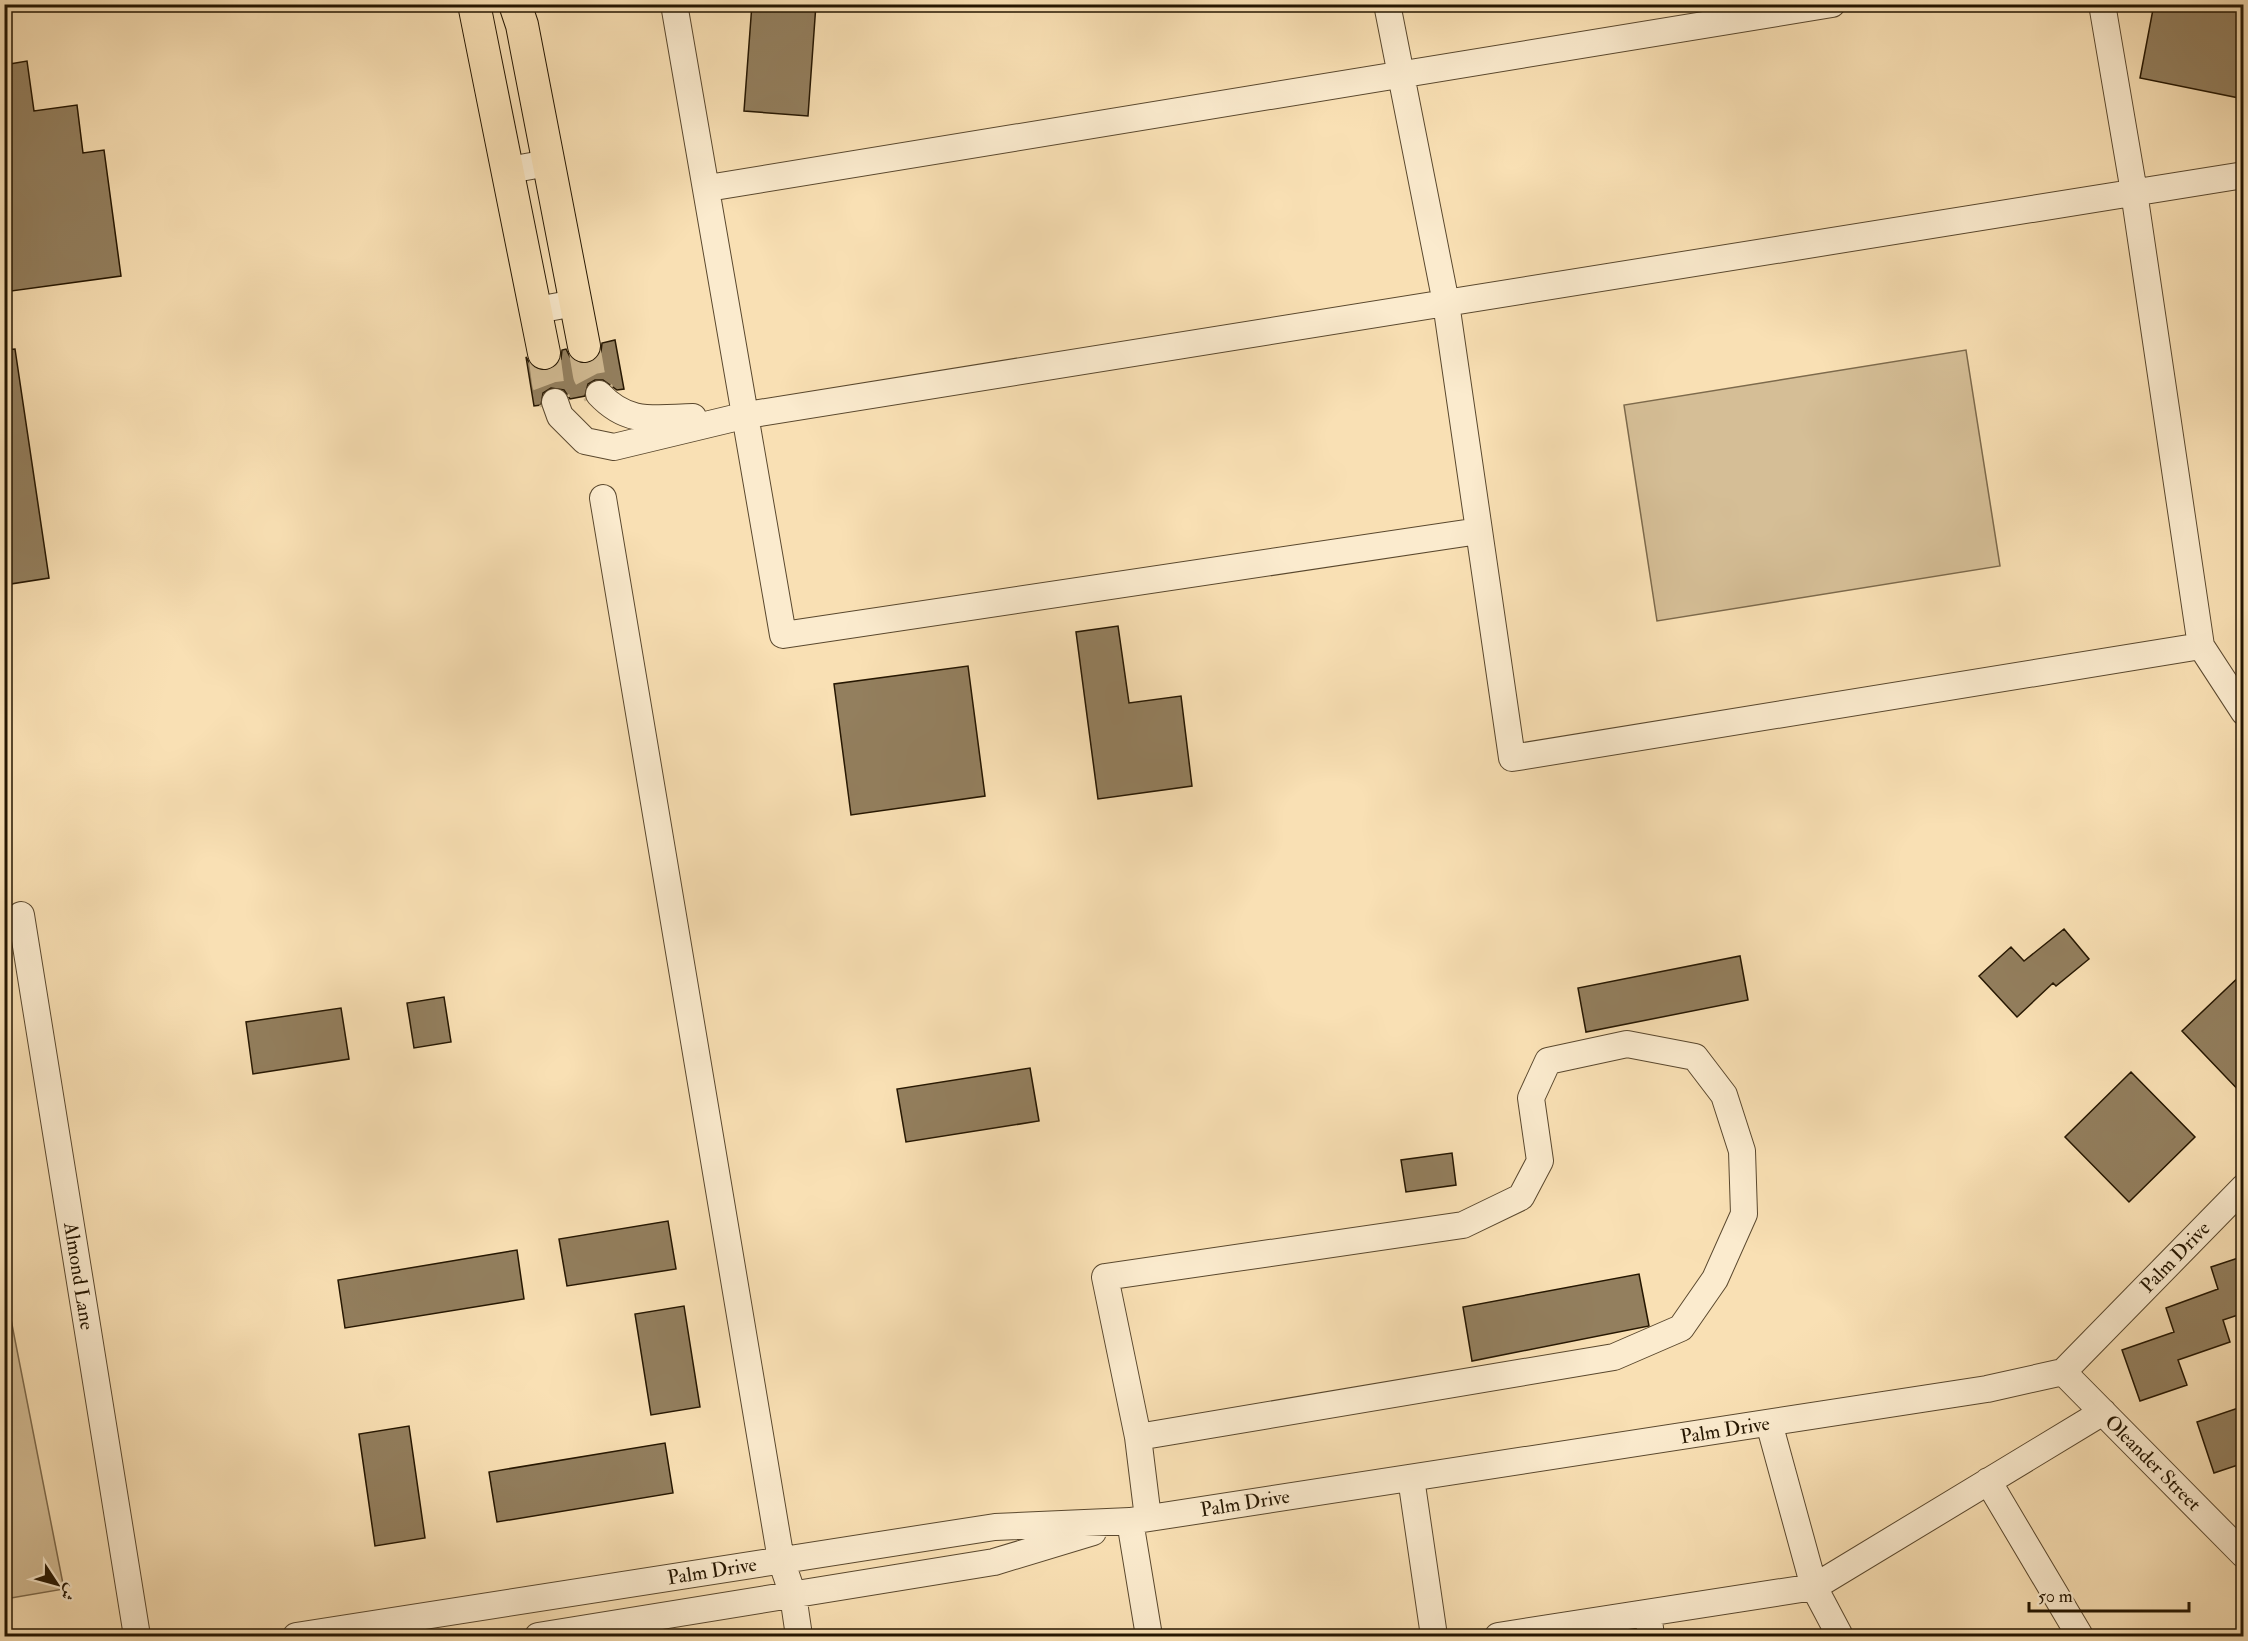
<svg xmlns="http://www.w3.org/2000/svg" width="2248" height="1641" font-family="'IM FELL Double Pica',Amiri,serif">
  <rect width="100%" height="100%" fill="#f9e0b4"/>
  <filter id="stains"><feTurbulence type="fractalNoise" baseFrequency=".00333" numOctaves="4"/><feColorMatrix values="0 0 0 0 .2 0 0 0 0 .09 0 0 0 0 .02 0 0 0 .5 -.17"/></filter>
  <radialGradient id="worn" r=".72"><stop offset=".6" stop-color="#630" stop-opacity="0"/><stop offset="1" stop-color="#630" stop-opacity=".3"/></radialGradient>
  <path fill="#d5be96" stroke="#7d6a4c" stroke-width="1.5" d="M1966,350L2000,566L1657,621L1624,405Z
    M4,1284L64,1589L5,1599H4Z"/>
  <path fill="#937f5e" stroke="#251601" stroke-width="1.5" d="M752,4H816L808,116L744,111Z
    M2154,4H2244V99L2140,78Z
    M27,61L34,111L77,105L83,153L104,150L121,276L4,292V65Z
    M615,340L624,389L617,390L603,380H595L588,384L585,396L570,399L564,390L551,388L543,393L541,405L534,406L526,357L531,365L539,370L547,371L555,367L561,359L562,350L566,349L570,357L578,363H588L596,359L601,352L602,343Z
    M15,349L49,578L4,585V350Z
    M1118,626L1129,703L1181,696L1192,786L1098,799L1076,632Z
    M968,666L985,796L851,815L834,684Z
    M2064,929L2089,959L2056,986L2053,983L2017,1017L1979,976L2011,947L2024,961Z
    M1740,956L1748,1000L1586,1032L1578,988Z
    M2244,972V1096L2182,1031Z
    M444,997L451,1042L414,1048L407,1003Z
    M341,1008L349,1059L253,1074L246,1022Z
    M1030,1068L1039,1121L906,1142L897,1089Z
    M2131,1072L2195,1137L2129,1202L2065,1137Z
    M1452,1153L1456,1185L1406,1192L1401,1160Z
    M668,1221L676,1269L567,1286L559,1239Z
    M517,1250L524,1299L345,1328L338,1280Z
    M2244,1256V1313L2223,1320L2230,1342L2178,1360L2187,1385L2140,1401L2122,1350L2174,1332L2166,1308L2218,1289L2211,1267Z
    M1639,1274L1649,1326L1472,1361L1463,1307Z
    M684,1306L700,1407L651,1415L635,1314Z
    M2244,1406V1463L2214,1473L2197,1422Z
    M409,1426L425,1538L375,1546L359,1434Z
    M665,1443L673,1493L497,1522L489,1472Z"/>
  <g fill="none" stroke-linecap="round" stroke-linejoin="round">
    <path stroke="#cfb890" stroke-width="32" stroke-dasharray="32 16" stroke-linecap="butt" d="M584,346L589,375L599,394
      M544,353L548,383L555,402"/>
    <defs>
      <path id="minor" d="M674,4L783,635L1479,531
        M1387,4L1446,303L1512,758L2201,646
        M2102,4L2134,192L2201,646L2244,712
        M509,170L548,163
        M708,188L1832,4
        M537,310L575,303
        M599,394C628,425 654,418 693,417
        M555,402L560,416L585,441L614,447L747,415L2244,175
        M603,498L781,1560L793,1595L799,1636
        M21,915L137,1636
        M2063,1372L2244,1555
        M1769,1423L1814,1587L1840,1636
        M1138,1437L1105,1277L1463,1225L1521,1197L1540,1161L1531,1098L1548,1061L1627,1044L1695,1057L1724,1095L1742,1151L1744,1214L1715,1279L1681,1328L1614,1357L1138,1437L1148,1518
        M1411,1478L1434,1636
        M1988,1481L2080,1636
        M1130,1521L1149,1636
        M1648,1613L1651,1636
        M296,1636L995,1527L1130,1521L1987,1389L2063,1372L2244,1187
        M538,1636L994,1562L1093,1532
        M1498,1636L1814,1587L2103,1412"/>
      <path id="major" d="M474,4L544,353
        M515,4L522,25L584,346"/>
    </defs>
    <use href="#minor" stroke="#5a482e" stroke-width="28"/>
    <use href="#major" stroke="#251601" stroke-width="34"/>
    <use href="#minor" stroke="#fbebce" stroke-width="26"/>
    <use href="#major" stroke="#f9e0b4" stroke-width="32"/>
  </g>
  <g text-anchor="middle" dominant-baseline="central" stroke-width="5" stroke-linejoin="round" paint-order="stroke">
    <g font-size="20" fill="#251601" stroke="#fbebce">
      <text transform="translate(2175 1257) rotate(-46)">Palm Drive</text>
      <text transform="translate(79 1276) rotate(81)">Almond Lane</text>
      <text transform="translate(1725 1430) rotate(-9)">Palm Drive</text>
      <text transform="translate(2153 1463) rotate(45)">Oleander Street</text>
      <text transform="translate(1245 1503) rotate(-9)">Palm Drive</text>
      <text transform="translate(712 1571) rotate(-9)">Palm Drive</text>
    </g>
  </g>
  <rect width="2248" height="1641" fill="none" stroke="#f9e0b4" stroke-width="24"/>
  <rect x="6" y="6" width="2236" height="1629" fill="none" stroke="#251601" stroke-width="3"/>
  <rect x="12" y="12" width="2224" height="1617" fill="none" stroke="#251601" stroke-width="1.5"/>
  <g transform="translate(57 1584) rotate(126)" stroke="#fbebce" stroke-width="4.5" paint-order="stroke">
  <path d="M0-4.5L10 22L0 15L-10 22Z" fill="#251601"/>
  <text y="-9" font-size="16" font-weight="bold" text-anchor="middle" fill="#251601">ش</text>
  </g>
  <path d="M2029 1602v9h160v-9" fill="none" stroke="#251601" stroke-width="3"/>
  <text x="2038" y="1602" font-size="18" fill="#251601" stroke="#fbebce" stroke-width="4.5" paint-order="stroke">50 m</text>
  <rect width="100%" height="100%" filter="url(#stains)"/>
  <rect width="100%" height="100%" fill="url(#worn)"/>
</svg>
